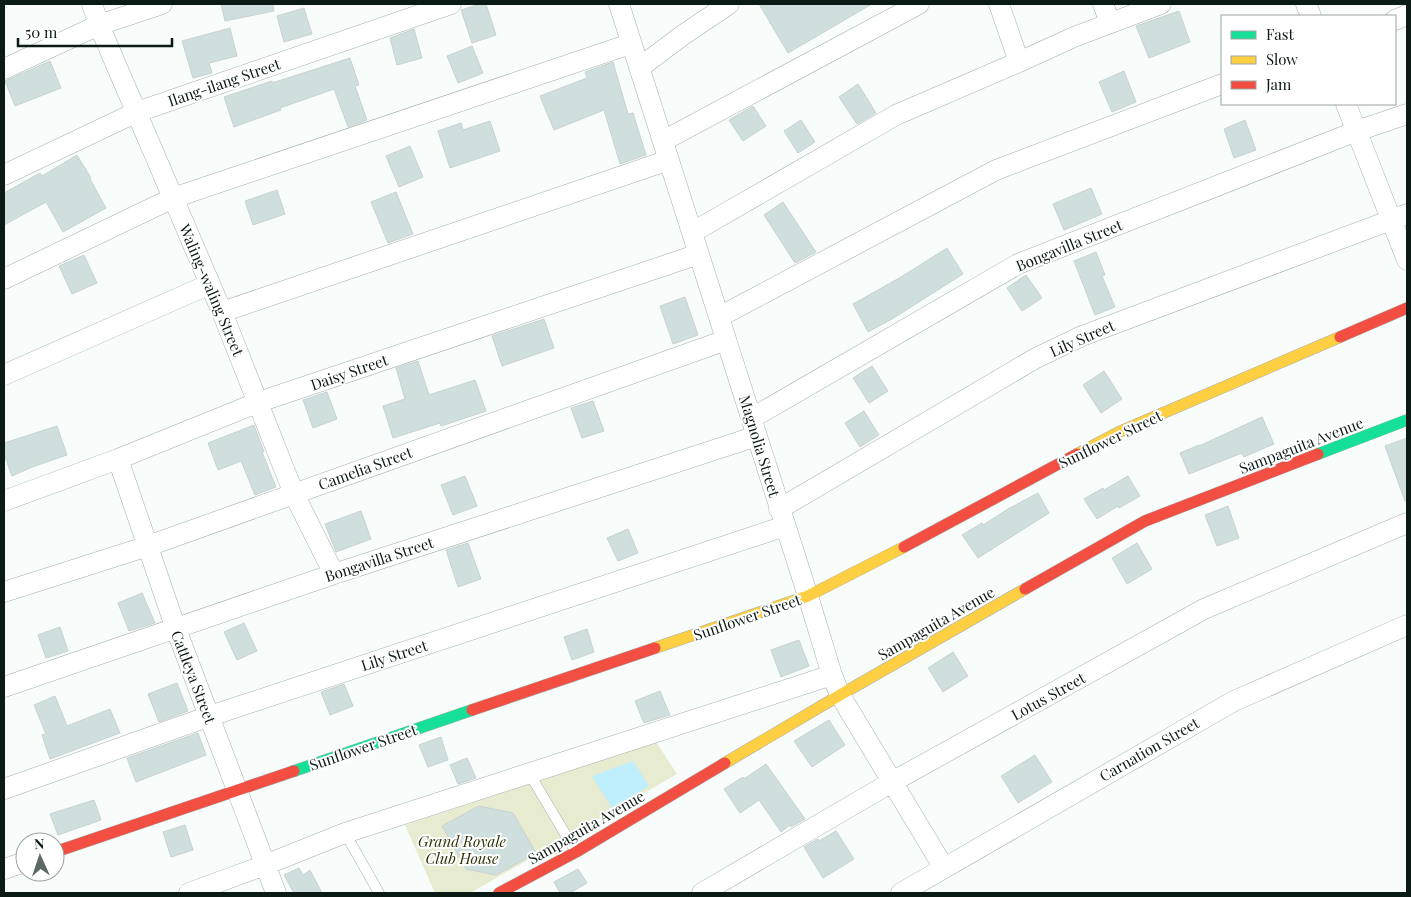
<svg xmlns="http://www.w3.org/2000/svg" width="1411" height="897" font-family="'Playfair Display',serif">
  <rect width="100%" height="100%" fill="#f8fcfa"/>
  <path fill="#e7ebcf" d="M656,742L677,774L470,893H435L405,825Z"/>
  <path fill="#bfeefd" d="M633,761L649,786L612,808L592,776Z"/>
  <path fill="#cfdfde" stroke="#c8d2d1" d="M221,4H273L274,11L225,21Z
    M480,4H486L496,35L472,43L461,10Z
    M759,4H872L788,53Z
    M304,8L312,34L284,42L277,16Z
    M1179,11L1190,42L1149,58L1136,26Z
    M230,28L237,56L209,63L212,73L193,78L182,41Z
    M414,29L422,58L397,65L390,38Z
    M472,46L483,73L458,83L447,56Z
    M350,58L359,85L355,86L367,120L348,127L334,89L280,108L281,110L234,127L224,97L272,81V83Z
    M50,61L61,88L15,106L5,81Z
    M613,62L628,114L633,113L646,155L620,164L604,110L554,130L540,96L587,78L585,72Z
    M1124,71L1136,102L1112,112L1099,82Z
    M858,84L876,113L857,124L839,97Z
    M753,106L766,126L743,141L729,120Z
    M801,120L815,142L798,153L784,131Z
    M1245,120L1256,150L1234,158L1224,129Z
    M490,121L500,151L450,168L438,131L461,123L463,130Z
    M410,146L423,177L399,187L386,156Z
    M77,155L91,178L90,179L106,208L63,232L46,202L4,225V193L40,173L42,176Z
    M1091,188L1102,214L1064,230L1053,204Z
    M277,190L285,214L253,225L245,201Z
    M396,192L413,234L388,243L371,202Z
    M783,202L816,252L795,263L764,215Z
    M947,248L963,274L892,319L868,332L853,304L901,277Z
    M1096,252L1105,275L1102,276L1115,307L1095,315L1074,261Z
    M84,255L97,283L72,294L59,266Z
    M1026,275L1042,298L1022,311L1007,288Z
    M685,297L698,335L673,344L660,306Z
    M544,319L554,348L502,366L492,336Z
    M418,361L429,395L475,380L486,411L441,426L440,423L393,438L383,406L405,399L396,368Z
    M872,366L888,391L869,403L853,378Z
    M1104,371L1122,399L1101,413L1083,385Z
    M327,392L337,419L313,428L303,400Z
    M593,401L604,431L582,438L571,408Z
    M864,411L879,435L860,447L845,423Z
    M1262,417L1274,444L1244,457L1242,453L1189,474L1180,453L1199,445V446Z
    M254,425L264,452H262L276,487L255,495L241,461L218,470L208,443Z
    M57,426L67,455L32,467L12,476L4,454V443Z
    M1407,438V501H1405L1385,446Z
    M465,476L477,506L453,515L441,485Z
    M1128,476L1140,496L1119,508L1118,506L1097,519L1084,499L1103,488L1104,490Z
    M1038,493L1049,513L978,558L962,535L982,523L983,525L1008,509Z
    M1228,506L1239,538L1217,546L1205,515Z
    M361,511L371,539L336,552L325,524Z
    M628,529L638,553L618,561L607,538Z
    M468,543L481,579L458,587L446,550Z
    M1137,543L1152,569L1127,584L1112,558Z
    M142,593L155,623L129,631L118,603Z
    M244,623L257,651L237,660L224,632Z
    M60,627L68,651L46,658L38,635Z
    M587,629L594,652L572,660L564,637Z
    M799,640L809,666L781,677L771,650Z
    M953,652L968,676L943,692L928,668Z
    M177,683L188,711L159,722L148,694Z
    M344,684L353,706L330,715L321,692Z
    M660,691L670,715L644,723L635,701Z
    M55,696L67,726L110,709L120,733L50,759L42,735L46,734L34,705Z
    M829,720L845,745L812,767L794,741Z
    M198,733L206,755L136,782L127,758Z
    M441,737L448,760L428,767L419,745Z
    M1035,755L1052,782L1018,803L1001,776Z
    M467,758L476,778L458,784L450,765Z
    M766,764L805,819L791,827L790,825L781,832L759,800L740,813L724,789L743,777L744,779Z
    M94,800L101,820L58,835L50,814Z
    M479,806L513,813L536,853L496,875L466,869L442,826Z
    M185,825L193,850L171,857L163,832Z
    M836,831L854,859L823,878L804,847L818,839L819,841Z
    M299,868L303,875L310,870L322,893H294L284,875Z
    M578,869L587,883L570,893H560L554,882Z"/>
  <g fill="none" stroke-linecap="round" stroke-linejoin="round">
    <defs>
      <path id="lane" d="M529,773L576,852
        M345,833L379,893"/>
      <path id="street" d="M92,4L99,25L222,312L294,494L334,574
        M619,4L808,596L832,675L840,695L944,868
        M999,4L1019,62
        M1103,4L1110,23
        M1306,4L1311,16
        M1395,20L1407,15
        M639,68L683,35L729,4
        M4,69L99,25L162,4
        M1346,104L1407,260
        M663,141L919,4
        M4,175L137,112L451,4
        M693,232L896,115L1019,62L1074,37L1161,4
        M4,279L173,198L630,44
        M222,312L669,160
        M719,317L996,170L1222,84
        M4,375L210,284
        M752,418L1018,264L1357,131L1407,114
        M118,459L176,629L276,893
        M4,501L118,459L259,402L699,254
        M779,509L1036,358L1082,336L1407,214
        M4,592L148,546L726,340
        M4,687L334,574L757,436
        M4,789L210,716L785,526
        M4,869L25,862
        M189,893L265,865L345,833L832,675
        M702,893L892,782L1204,609L1407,523
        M901,893L1234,701L1407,625"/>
      <path id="fast" d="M1318,454L1407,420
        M294,771L472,710"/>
      <path id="slow" d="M1077,454L1119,432L1340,337
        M655,648L808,596L904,547
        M725,763L840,695L1025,589"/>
      <path id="jam" d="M1340,337L1407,308
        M904,547L1077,454
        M1025,589L1145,521L1318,454
        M472,710L655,648
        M55,852L294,771
        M499,893L576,852L725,763"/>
    </defs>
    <use href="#lane" stroke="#a7b0ab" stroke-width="11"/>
    <use href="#street" stroke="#a7b0ab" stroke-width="21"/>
    <use href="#fast" stroke="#a7b0ab" stroke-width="12"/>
    <use href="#slow" stroke="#a7b0ab" stroke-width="12"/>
    <use href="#jam" stroke="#a7b0ab" stroke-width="12"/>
    <use href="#lane" stroke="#fefffe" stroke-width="10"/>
    <use href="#street" stroke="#fefffe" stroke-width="20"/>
    <use href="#fast" stroke="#16e098" stroke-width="11"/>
    <use href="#slow" stroke="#ffcf43" stroke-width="11"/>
    <use href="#jam" stroke="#f24e42" stroke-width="11"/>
  </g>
  <g text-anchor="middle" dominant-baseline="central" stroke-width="4" stroke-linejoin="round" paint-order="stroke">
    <g font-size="15" fill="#0b1a14" stroke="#fff">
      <text transform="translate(224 82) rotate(-19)">Ilang-ilang Street</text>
      <text transform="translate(1069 245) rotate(-22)">Bongavilla Street</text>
      <text transform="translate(212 290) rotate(67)">Waling-waling Street</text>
      <text transform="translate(1082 338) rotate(-24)">Lily Street</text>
      <text transform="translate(349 372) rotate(-19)">Daisy Street</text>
      <text transform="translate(1110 439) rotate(-26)">Sunflower Street</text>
      <text transform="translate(1301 445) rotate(-21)">Sampaguita Avenue</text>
      <text transform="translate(760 446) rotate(73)">Magnolia Street</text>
      <text transform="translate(365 468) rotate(-20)">Camelia Street</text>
      <text transform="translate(379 559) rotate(-18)">Bongavilla Street</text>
      <text transform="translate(747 617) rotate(-19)">Sunflower Street</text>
      <text transform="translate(936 623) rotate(-30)">Sampaguita Avenue</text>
      <text transform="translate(394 655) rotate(-18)">Lily Street</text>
      <text transform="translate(194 677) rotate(69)">Cattleya Street</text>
      <text transform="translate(1048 696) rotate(-29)">Lotus Street</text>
      <text transform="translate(363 747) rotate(-19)">Sunflower Street</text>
      <text transform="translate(1149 749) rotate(-30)">Carnation Street</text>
      <text transform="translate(586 827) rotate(-30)">Sampaguita Avenue</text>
    </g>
    <g font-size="15" font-style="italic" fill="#2e3004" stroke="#fff">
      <text x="462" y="841">Grand Royale<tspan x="462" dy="17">Club House</tspan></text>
    </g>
  </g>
  <rect width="1411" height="897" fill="none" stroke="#0b1a14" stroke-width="10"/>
  <rect x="1221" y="15" width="175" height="90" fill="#ffffff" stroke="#9da3a1"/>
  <rect x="1231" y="31" width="25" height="8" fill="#16e098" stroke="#9da3a1"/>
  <text x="1266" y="40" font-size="15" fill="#0b1a14">Fast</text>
  <rect x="1231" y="56" width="25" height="8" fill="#ffcf43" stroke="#9da3a1"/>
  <text x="1266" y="65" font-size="15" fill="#0b1a14">Slow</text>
  <rect x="1231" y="81" width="25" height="8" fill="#f24e42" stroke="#9da3a1"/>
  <text x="1266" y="90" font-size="15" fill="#0b1a14">Jam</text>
  <g transform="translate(40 857) rotate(357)"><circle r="24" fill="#ffffff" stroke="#9da3a1"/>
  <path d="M0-4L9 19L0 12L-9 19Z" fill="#5e6964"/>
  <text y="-8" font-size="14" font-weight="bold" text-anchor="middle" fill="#0b1a14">N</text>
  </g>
  <path d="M18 38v8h154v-8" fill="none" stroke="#0b1a14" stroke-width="2.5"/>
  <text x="25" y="38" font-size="15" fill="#0b1a14" stroke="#ffffff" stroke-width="4" paint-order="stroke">50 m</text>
</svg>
